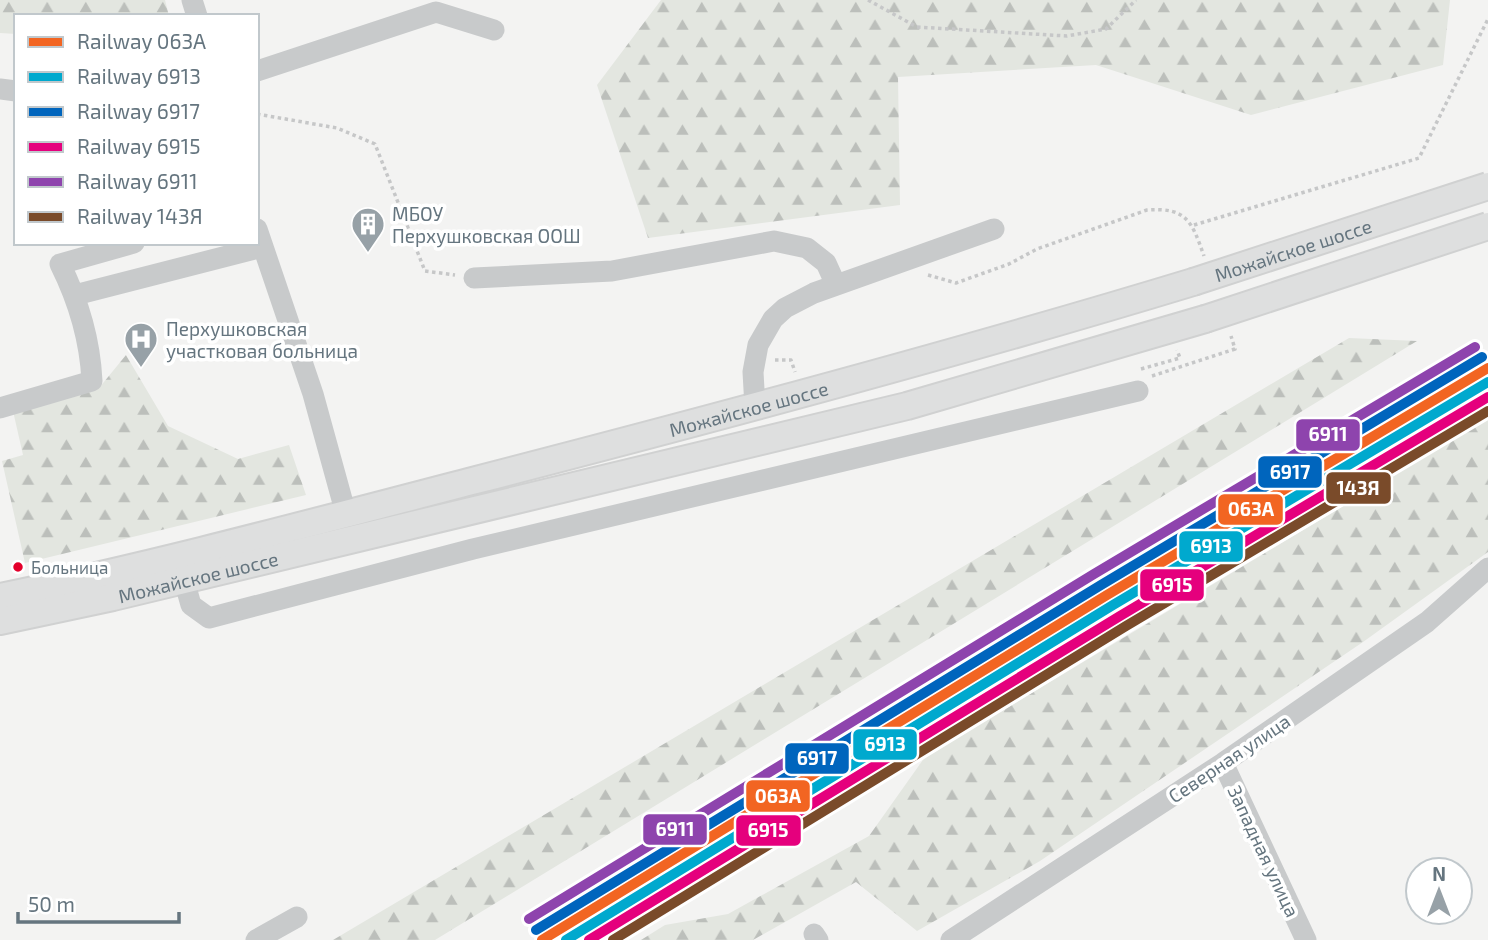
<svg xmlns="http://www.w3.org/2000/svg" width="1488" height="940" font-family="'Exo 2',sans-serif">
  <defs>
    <pattern id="forest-firs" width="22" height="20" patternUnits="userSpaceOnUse" patternTransform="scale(1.75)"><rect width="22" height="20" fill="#e3e6e0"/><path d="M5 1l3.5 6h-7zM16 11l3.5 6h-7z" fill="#bcbfbb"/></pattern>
  </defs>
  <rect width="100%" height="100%" fill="#f3f3f2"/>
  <path fill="url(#forest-firs)" d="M0,0H165L169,16H16V34L0,33Z
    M661,0H1450L1443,65L1251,115L1096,65L898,77L900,205L648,238L597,85Z
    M1349,338L1417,341L435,940H333Z
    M126,355L168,426L238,459L289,445L306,495L25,563L2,461L23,455L13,411L99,388Z
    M1488,419V552L1363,642L1040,861L917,931L856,882L753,940H641L665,925L728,914L869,836L925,757Z"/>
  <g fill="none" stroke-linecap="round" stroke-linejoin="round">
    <defs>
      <g id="major">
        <path id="s1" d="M0,597C160,564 318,521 476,480C716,418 956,354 1193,282"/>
        <path id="s2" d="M0,621L113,597L907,406L1205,319"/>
      </g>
    </defs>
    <use href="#major" stroke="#d0d1d1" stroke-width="30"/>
    <path stroke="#c6c7c8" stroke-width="3.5" stroke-dasharray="3.5 3.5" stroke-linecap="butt" d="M868,0L917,27L1067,36L1106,29L1136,0
      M257,114L337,128L375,144L425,271L455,275
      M1194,225L1419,158L1488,19
      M928,275L956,283L1009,264L1037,249L1147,210C1187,207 1192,222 1204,256
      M775,360H791L795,372
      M1141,369L1180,358L1177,350
      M1152,376L1235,349L1231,336"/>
    <path stroke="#c8cacb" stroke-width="21" d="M192,0L197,16
      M257,71L436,12L494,30
      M0,89L16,91
      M257,229L313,394L346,514
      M474,278L612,271L774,241L807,248L826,263L836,285
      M75,295L262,247
      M755,407L753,372L758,345L773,319L785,308L814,293L994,229
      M0,408L92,381C90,339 79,302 60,264L134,243
      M184,580L191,605L209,618L473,549L1138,391
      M1223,763L1306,940
      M814,934L818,940
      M256,940L297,917
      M951,940L1223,763L1427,622L1488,568"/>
    <use href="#major" stroke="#dedfdf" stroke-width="26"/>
    <defs>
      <g id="major-bridge">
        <path id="s3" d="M1193,282L1488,186"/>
        <path d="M1205,319L1488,226"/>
      </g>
    </defs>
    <use href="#major-bridge" stroke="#d0d1d1" stroke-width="30" stroke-linecap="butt"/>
    <use href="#major-bridge" stroke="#dedfdf" stroke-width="26"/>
    <defs>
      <path id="rail-1" d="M542,940L1107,595L1488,368"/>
      <path id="rail-2" d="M566,940L1113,605L1488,382"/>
      <path id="rail-3" d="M536,930L1101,585L1482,357"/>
      <path id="rail-4" d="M589,940L1120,616L1488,397"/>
      <path id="rail-5" d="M529,919L1094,574L1475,347"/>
      <path id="rail-6" d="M613,940L1126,626L1488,411"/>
    </defs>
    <use href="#rail-1" stroke="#fff" stroke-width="16"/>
    <use href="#rail-2" stroke="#fff" stroke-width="16"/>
    <use href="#rail-3" stroke="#fff" stroke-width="16"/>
    <use href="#rail-4" stroke="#fff" stroke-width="16"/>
    <use href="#rail-5" stroke="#fff" stroke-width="16"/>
    <use href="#rail-6" stroke="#fff" stroke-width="16"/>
    <use href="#rail-1" stroke="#f26522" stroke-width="10"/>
    <use href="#rail-2" stroke="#00a9ce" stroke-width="10"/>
    <use href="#rail-3" stroke="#0065bd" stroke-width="10"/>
    <use href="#rail-4" stroke="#e5007d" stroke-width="10"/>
    <use href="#rail-5" stroke="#8e44ad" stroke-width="10"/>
    <use href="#rail-6" stroke="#7a4b2a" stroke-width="10"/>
  </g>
  <defs>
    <symbol id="building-pin" viewBox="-11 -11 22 30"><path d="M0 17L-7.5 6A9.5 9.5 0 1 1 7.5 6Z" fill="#97a1a7" stroke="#fff"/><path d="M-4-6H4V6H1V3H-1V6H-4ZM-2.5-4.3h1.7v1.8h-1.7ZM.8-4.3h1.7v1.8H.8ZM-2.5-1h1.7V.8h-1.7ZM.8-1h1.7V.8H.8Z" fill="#fff"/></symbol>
    <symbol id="hospital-pin" viewBox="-11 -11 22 30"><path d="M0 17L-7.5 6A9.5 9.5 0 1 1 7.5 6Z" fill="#97a1a7" stroke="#fff"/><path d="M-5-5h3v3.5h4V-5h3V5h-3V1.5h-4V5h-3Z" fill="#fff"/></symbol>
  </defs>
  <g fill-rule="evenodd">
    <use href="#building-pin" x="349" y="205" width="38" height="52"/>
    <use href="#hospital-pin" x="122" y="320" width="38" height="52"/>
  </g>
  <circle fill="#e4002b" stroke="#fff" stroke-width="2.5" cx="18" cy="567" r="6"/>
  <g text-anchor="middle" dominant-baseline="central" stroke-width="7" stroke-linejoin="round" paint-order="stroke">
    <g font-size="17" fill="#65757f" stroke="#fff" text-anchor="start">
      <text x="31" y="567">Больница</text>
    </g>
    <g font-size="19" fill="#65757f" stroke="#fff" text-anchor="start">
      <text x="392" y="213">МБОУ<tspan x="392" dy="22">Перхушковская ООШ</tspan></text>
      <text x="166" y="328">Перхушковская<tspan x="166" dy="22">участковая больница</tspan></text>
    </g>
    <g font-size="19" fill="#65757f" stroke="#fff">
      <text stroke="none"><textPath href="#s3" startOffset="105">Можайское шоссе</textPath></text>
      <text stroke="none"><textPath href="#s1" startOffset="772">Можайское шоссе</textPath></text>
      <text stroke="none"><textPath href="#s2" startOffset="203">Можайское шоссе</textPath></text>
      <text transform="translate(1229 758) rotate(-34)">Северная улица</text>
      <text transform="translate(1264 851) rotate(65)">Западная улица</text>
    </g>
  </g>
  <g stroke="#fff" stroke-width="2.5">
    <rect x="1295" y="418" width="66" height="34" rx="7" fill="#8e44ad"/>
    <rect x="1257" y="455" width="66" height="34" rx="7" fill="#0065bd"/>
    <rect x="1325" y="471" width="67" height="34" rx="7" fill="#7a4b2a"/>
    <rect x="1217" y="493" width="67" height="33" rx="7" fill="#f26522"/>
    <rect x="1178" y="530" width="66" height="33" rx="7" fill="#00a9ce"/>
    <rect x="1139" y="568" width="66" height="34" rx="7" fill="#e5007d"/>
    <rect x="852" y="728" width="66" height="33" rx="7" fill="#00a9ce"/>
    <rect x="784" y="742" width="66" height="33" rx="7" fill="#0065bd"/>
    <rect x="745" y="779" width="66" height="34" rx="7" fill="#f26522"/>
    <rect x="642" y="813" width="66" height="33" rx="7" fill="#8e44ad"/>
    <rect x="735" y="814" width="67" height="33" rx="7" fill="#e5007d"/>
  </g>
  <g font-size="19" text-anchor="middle" font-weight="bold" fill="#fff">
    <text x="1328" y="441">6911</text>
    <text x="1290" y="479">6917</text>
    <text x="1358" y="495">143Я</text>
    <text x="1251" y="516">063А</text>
    <text x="1211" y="553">6913</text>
    <text x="1172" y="592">6915</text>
    <text x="885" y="751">6913</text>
    <text x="817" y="765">6917</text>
    <text x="778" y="803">063А</text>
    <text x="675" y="836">6911</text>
    <text x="768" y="837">6915</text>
  </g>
  <rect x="14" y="14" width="245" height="231" fill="#ffffff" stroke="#c1c8cc" stroke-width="2"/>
  <rect x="28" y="37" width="35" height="10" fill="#f26522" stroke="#c1c8cc" stroke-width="2"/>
  <text x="77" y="49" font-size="21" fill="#65757f">Railway 063А</text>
  <rect x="28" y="72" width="35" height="10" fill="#00a9ce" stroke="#c1c8cc" stroke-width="2"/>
  <text x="77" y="84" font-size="21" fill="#65757f">Railway 6913</text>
  <rect x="28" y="107" width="35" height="10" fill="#0065bd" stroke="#c1c8cc" stroke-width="2"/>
  <text x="77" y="119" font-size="21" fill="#65757f">Railway 6917</text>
  <rect x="28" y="142" width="35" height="10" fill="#e5007d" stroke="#c1c8cc" stroke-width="2"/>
  <text x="77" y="154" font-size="21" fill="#65757f">Railway 6915</text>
  <rect x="28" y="177" width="35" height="10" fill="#8e44ad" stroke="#c1c8cc" stroke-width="2"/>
  <text x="77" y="189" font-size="21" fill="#65757f">Railway 6911</text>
  <rect x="28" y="212" width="35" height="10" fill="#7a4b2a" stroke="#c1c8cc" stroke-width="2"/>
  <text x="77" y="224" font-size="21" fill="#65757f">Railway 143Я</text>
  <g transform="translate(1439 891)"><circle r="33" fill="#ffffff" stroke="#c1c8cc" stroke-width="2"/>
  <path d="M0-5L12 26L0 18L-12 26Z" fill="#97a1a7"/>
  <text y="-10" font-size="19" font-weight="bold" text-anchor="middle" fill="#65757f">N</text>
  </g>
  <path d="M18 912v10h161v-10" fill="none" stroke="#65757f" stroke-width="3.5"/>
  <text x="28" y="912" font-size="21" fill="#65757f" stroke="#ffffff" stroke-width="5" paint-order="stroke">50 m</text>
</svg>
